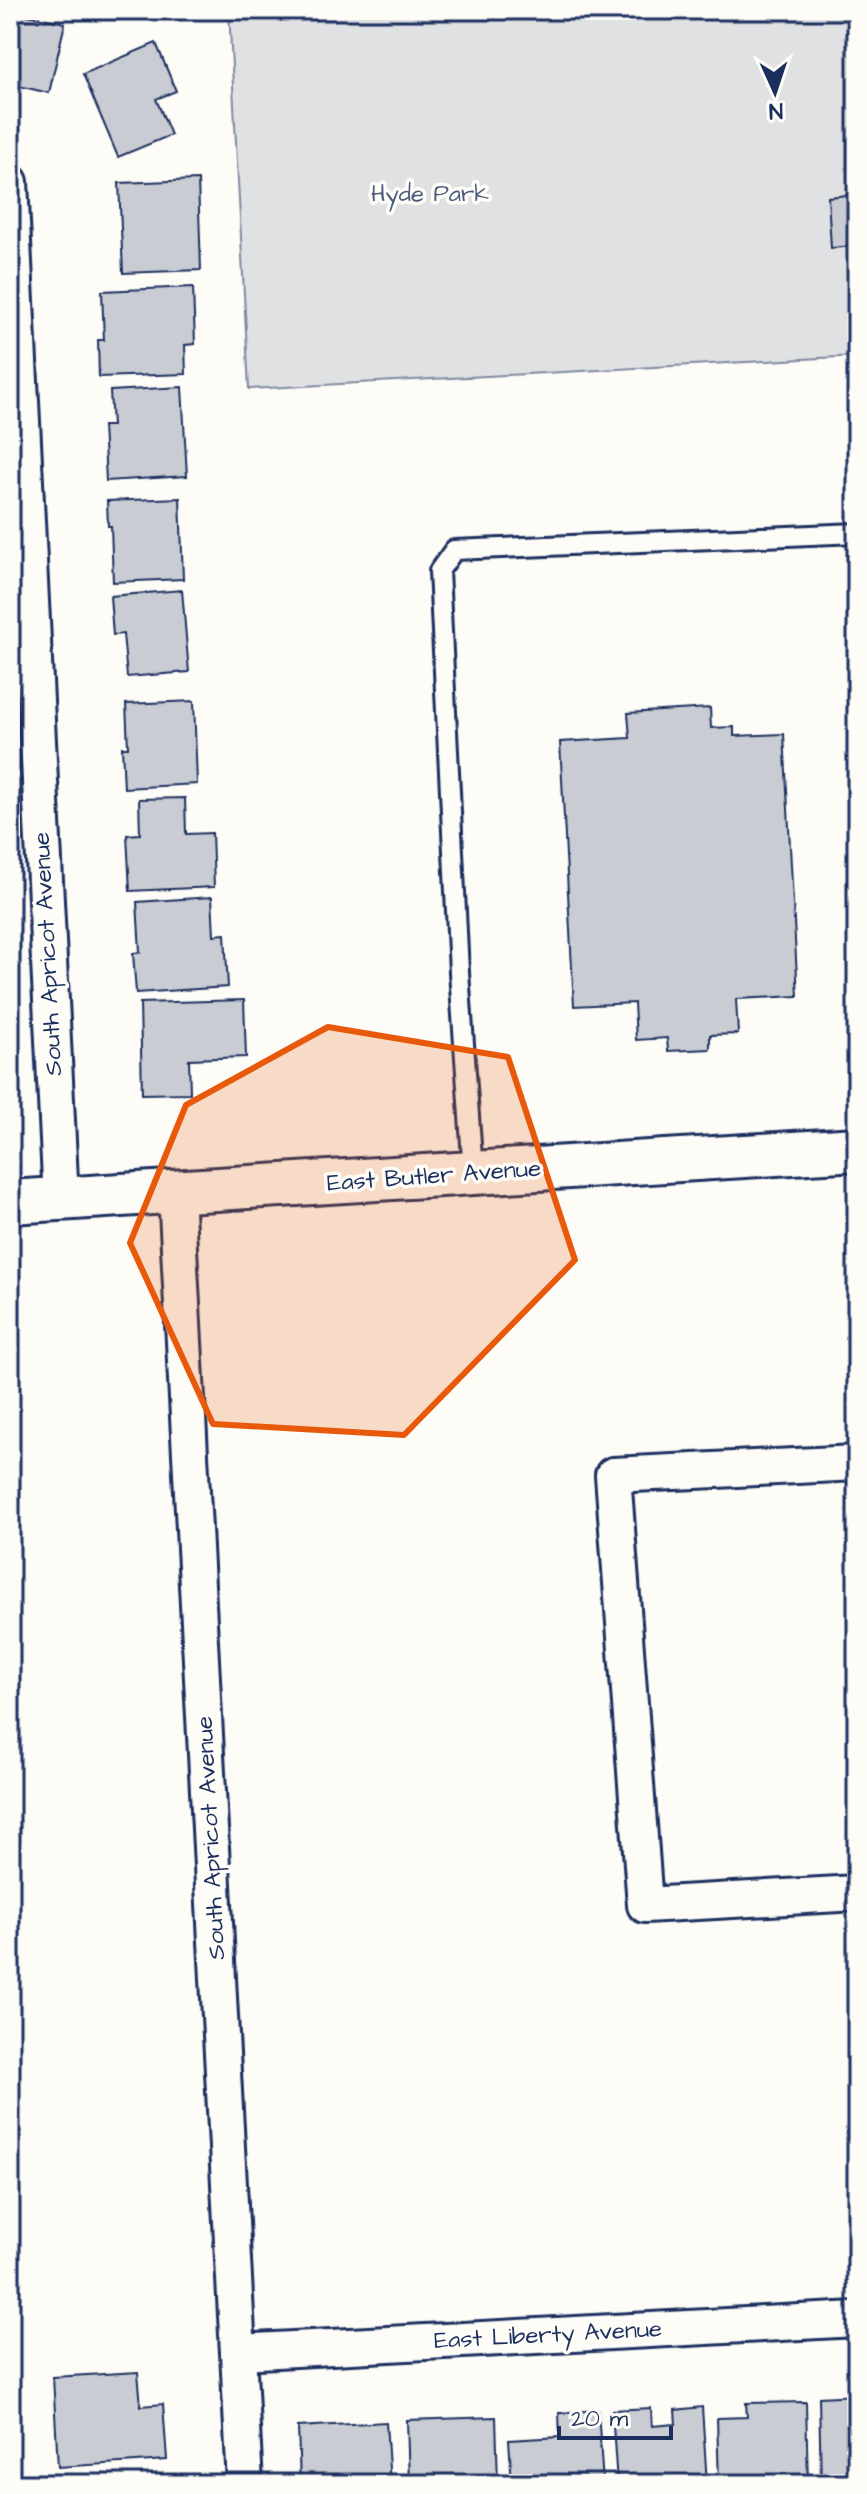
<svg xmlns="http://www.w3.org/2000/svg" width="867" height="2494" font-family="'Architects Daughter',sans-serif">
  <rect width="100%" height="100%" fill="#fdfcf7"/>
  <filter id="ink" filterUnits="userSpaceOnUse"><feTurbulence type="fractalNoise" baseFrequency=".0125" numOctaves="2"/><feDisplacementMap in="SourceGraphic" scale="16" xChannelSelector="R" yChannelSelector="G"/><feConvolveMatrix kernelMatrix="1 2 1 2 8 2 1 2 1" color-interpolation-filters="sRGB"/></filter>
  <g filter="url(#ink)">
    <path fill="#e0e1e3" stroke="#7e88a0" stroke-width="2" d="M229,10H857V356L249,389Z"/>
    <path fill="#c9ccd3" stroke="#1b2f5e" stroke-width="2" d="M10,11L65,23L49,93L10,84Z
      M156,43L176,91L156,99L171,135L118,157L83,74Z
      M198,180L201,270L123,273L119,183Z
      M857,194V246L831,248L828,197Z
      M193,287L195,344L185,345L186,374L99,377L98,340H104L102,291Z
      M182,387L187,476L106,481L103,426H112L110,391Z
      M180,498L183,579L113,582L111,526H108L107,501Z
      M182,590L189,672L127,677L123,634L113,635L110,596Z
      M194,701L197,784L124,788L122,747H128L126,704Z
      M710,708L711,728L734,727V736L784,734L798,996L736,999L738,1034L710,1035V1049L668,1051L667,1038L636,1040L634,1003L574,1006L560,742L630,738L628,713Z
      M185,798L186,834L212,833L214,887L130,891L127,835L140,834L139,799Z
      M212,897L214,935L225,934L228,987L136,993L133,953L140,952L137,902Z
      M244,1000L246,1057L189,1059L190,1093L142,1094L140,1003Z
      M138,2372L141,2406L163,2404L167,2460L58,2467L53,2377Z
      M857,2395V2484H821L819,2397Z
      M806,2402L808,2484H719L717,2418L747,2417L746,2403Z
      M702,2407L707,2484H617L612,2410L651,2408L652,2426L676,2424L675,2410Z
      M598,2410L603,2484H512L509,2440L560,2437L559,2413Z
      M496,2417L498,2484H409L407,2420Z
      M386,2422L390,2484H300L298,2427Z"/>
    <g fill="none" stroke-linecap="round" stroke-linejoin="round">
      <defs>
        <path id="service" d="M473,1173L459,972L439,571L454,550L857,533"/>
        <path id="minor" d="M10,182L61,1200
          M176,1192L245,2484
          M857,1463L613,1475L645,1905L857,1893
          M238,2352L857,2319"/>
        <path id="tertiary" d="M10,1202L857,1149"/>
      </defs>
      <use href="#service" stroke="#1b2f5e" stroke-width="24"/>
      <use href="#minor" stroke="#1b2f5e" stroke-width="40"/>
      <use href="#tertiary" stroke="#1b2f5e" stroke-width="48"/>
      <use href="#service" stroke="#fdfcf7" stroke-width="18"/>
      <use href="#minor" stroke="#fdfcf7" stroke-width="34"/>
      <use href="#tertiary" stroke="#fdfcf7" stroke-width="42"/>
    </g>
  </g>
  <path fill="#e8590c" fill-opacity="0.2" stroke="#e8590c" stroke-width="6" stroke-linejoin="round" d="M328,1027L508,1057L575,1260L404,1435L213,1424L130,1243L186,1105Z"/>
  <g text-anchor="middle" dominant-baseline="central" stroke-width="7" stroke-linejoin="round" paint-order="stroke">
    <g font-size="24" fill="#4c5c7f" stroke="#fdfcf7">
      <text x="430" y="194">Hyde Park</text>
    </g>
    <g font-size="24" fill="#1b2f5e" stroke="#fdfcf7">
      <text transform="translate(48 954) rotate(-93)">South Apricot Avenue</text>
      <text transform="translate(434 1176) rotate(-4)">East Butler Avenue</text>
      <text transform="translate(211 1838) rotate(-93)">South Apricot Avenue</text>
      <text transform="translate(548 2335) rotate(-3)">East Liberty Avenue</text>
    </g>
  </g>
  <rect width="867" height="2494" fill="none" stroke="#fdfcf7" stroke-width="40"/>
  <rect x="20" y="20" width="827" height="2454" fill="none" stroke="#1b2f5e" stroke-width="3" filter="url(#ink)"/>
  <g transform="translate(775 92) rotate(177)" stroke="#fdfcf7" stroke-width="6" paint-order="stroke">
  <path d="M0-6L14 30L0 20L-14 30Z" fill="#1b2f5e"/>
  <text y="-12" font-size="22" font-weight="bold" text-anchor="middle" fill="#1b2f5e">N</text>
  </g>
  <path d="M559 2426v12h112v-12" fill="none" stroke="#1b2f5e" stroke-width="4"/>
  <text x="571" y="2426" font-size="24" fill="#1b2f5e" stroke="#fdfcf7" stroke-width="6" paint-order="stroke">20 m</text>
</svg>
